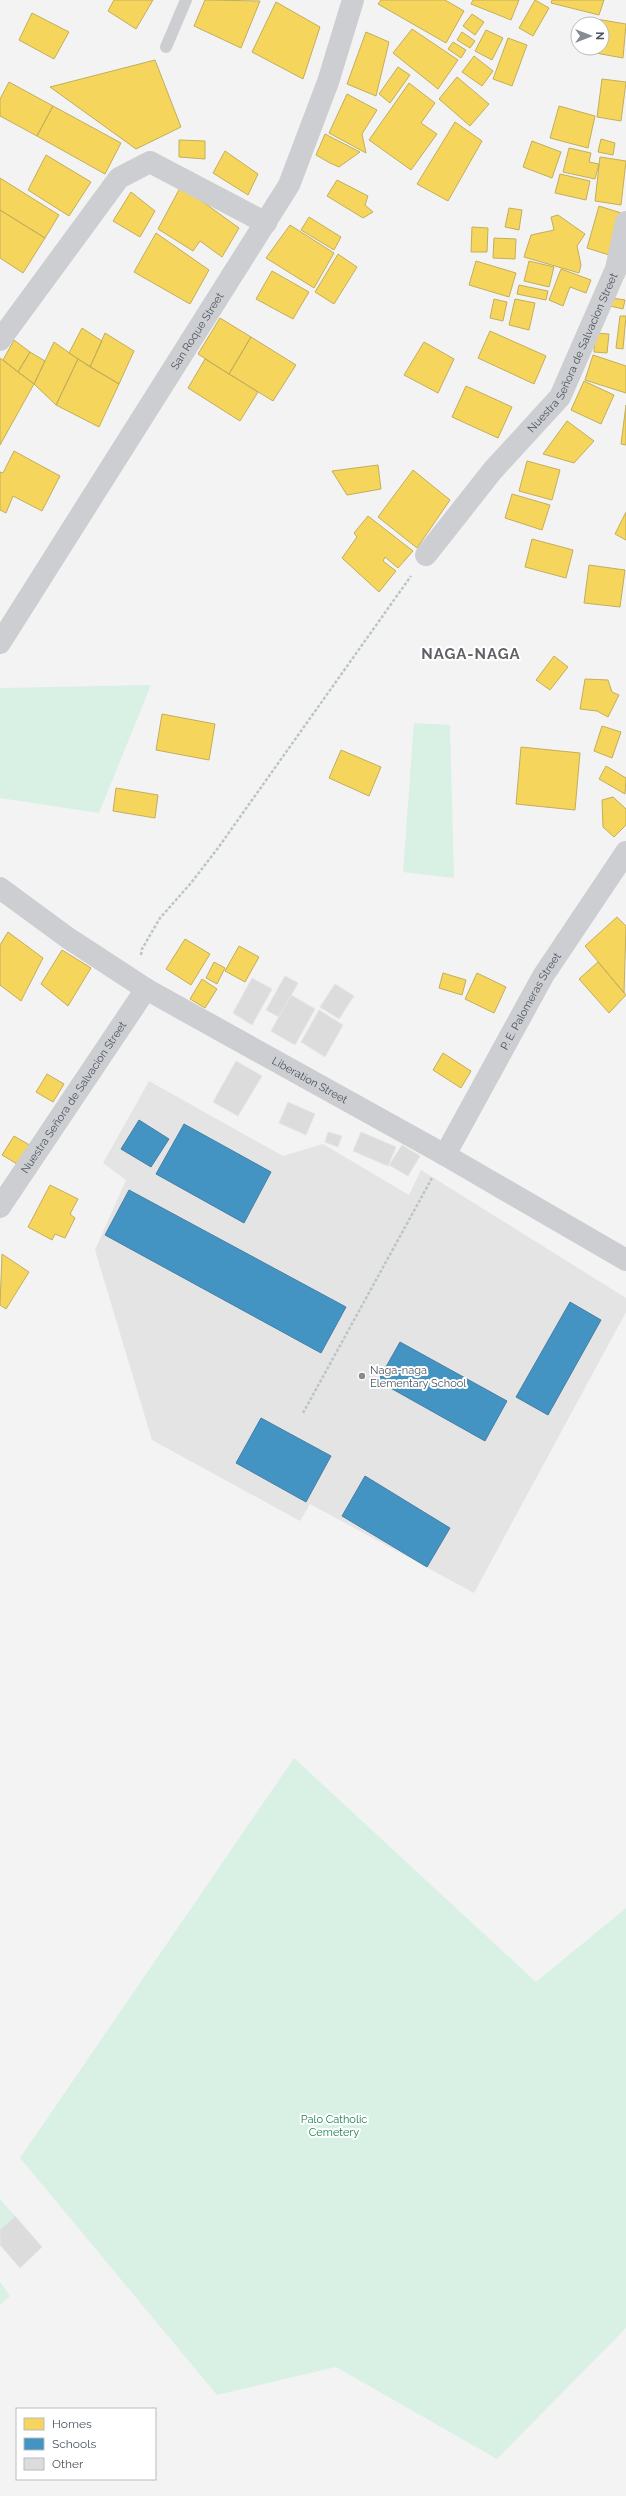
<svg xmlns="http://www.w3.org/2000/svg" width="626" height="2496" font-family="Raleway,sans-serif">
  <rect width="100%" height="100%" fill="#f3f3f3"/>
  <path fill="#e5e4e5" d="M149,1081L283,1156L323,1144L409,1195L421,1170L626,1298V1312L474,1593L310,1504L300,1521L152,1440L95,1250L126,1180L103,1163Z"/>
  <path fill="#d9f1e4" d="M151,685L99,813L0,798V688Z
    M414,723L450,725L454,878L403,872Z
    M294,1758L536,1982L626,1908V2328L497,2459L336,2367L217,2395L20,2158Z
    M0,2199L15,2216L0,2230Z
    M0,2282L10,2296L0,2305Z"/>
  <path fill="#f6d55c" stroke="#c2ae5d" d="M114,0H153L136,29L108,11Z
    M205,0L260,1L241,48L194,26Z
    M381,0H445L464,11L446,43L378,4Z
    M473,0H519L511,20L471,4Z
    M535,0L549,8L533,36L519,28Z
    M552,0H604L599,15L551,3Z
    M276,2L320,27L303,79L252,52Z
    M32,13L69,32L54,59L19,40Z
    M472,14L484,22L475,35L463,26Z
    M596,19L626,24L623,58L590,52L591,48H602V24H595Z
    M412,29L458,60L438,89L393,53Z
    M486,30L503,38L492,60L475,51Z
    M366,32L389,42L376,96L347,84Z
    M462,32L475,41L470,48L457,40Z
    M508,38L527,45L512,86L493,79Z
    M453,42L466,50L461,58L448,49Z
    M474,56L493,71L482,86L462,72Z
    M155,60L181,127L136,149L50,87Z
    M398,67L410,75L390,103L379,94Z
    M457,77L489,104L470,126L439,99Z
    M602,79L626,82L621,121L597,117Z
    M9,82L53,106L37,136L0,116V99Z
    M409,83L435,103L421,123L437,134L411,170L369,140Z
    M347,94L377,110L362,134L366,153L329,133Z
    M53,106L121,143L105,174L37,136Z
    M559,106L595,116L588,148L550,138Z
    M455,122L482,141L448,201L417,184Z
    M325,134L360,152L339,167L330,163L316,155Z
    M601,139L615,143L613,155L598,152Z
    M179,140L205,141V159L179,157Z
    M532,141L561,152L552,178L523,167Z
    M569,148L591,153L589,162L599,164L595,179L563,172Z
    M225,151L258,174L248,195L213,173Z
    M46,155L91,182L69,216L28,190Z
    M600,157L626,161L621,205L595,201Z
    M560,174L590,181L586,200L555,193Z
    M0,178L59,215L45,238L0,210Z
    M337,180L368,196L365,205L373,212L363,218L327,196Z
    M181,186L239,228L222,257L200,241L193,251L158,229Z
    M131,192L155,211L140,237L113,221Z
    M599,206L621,213L609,255L587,248Z
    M509,208L522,210L519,230L505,227Z
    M0,210L45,238L23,273L0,258Z
    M558,215L585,234L577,246L581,265L579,273L524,257L531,235L554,230L551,217Z
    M309,217L341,237L334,250L301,230Z
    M290,225L334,253L314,288L266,258Z
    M472,227L488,228L487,252H471Z
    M156,233L209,270L190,304L134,272Z
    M494,238L516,239L515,259L493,258Z
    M338,254L357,267L334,304L315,292Z
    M476,261L516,273L509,297L469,285Z
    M529,261L554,267L549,287L524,281Z
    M561,269L591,280L586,293L570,287L563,306L549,300Z
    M272,271L309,292L293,319L256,299Z
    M519,285L548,291L546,300L517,294Z
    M612,298L625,300L623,309L610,306Z
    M494,299L507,302L503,321L490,318Z
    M515,299L535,303L529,330L509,325Z
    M620,316H626L623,349L616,348Z
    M220,318L251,337L229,374L198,354Z
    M82,328L102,341L90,367L69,353Z
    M490,331L546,356L534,384L478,358Z
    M105,333L134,351L119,384L90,367Z
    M595,333L609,334L607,353L594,352Z
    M251,337L296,365L273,401L229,374Z
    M14,340L30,352L18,372L3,360Z
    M54,342L78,359L56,405L34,384Z
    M424,342L454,359L438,393L404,375Z
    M30,352L45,361L34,384L18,372Z
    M593,355L626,366V393L585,380Z
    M0,358L34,384L0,445Z
    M78,359L119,384L99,427L56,405Z
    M205,359L258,392L240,421L188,388Z
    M584,381L614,395L601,424L571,410Z
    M466,386L512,407L498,438L452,417Z
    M626,405V445L621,444Z
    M567,421L594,441L574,463L543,454Z
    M14,451L60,476L42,511L13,496L6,513L0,510V472L3,473Z
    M527,461L560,470L552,500L519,491Z
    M378,465L381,489L347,495L332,471Z
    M413,470L450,500L417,548L378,517Z
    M512,494L550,505L542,530L505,518Z
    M626,512V540L615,534Z
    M368,516L413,551L398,568L385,557L383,561L396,571L379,592L342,558L357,537L354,533Z
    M532,539L573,550L566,578L525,567Z
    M589,565L625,570L620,607L584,603Z
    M554,656L568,667L550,690L536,680Z
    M585,679L608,680L612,692L619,695L608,717L597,711L580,709Z
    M162,714L215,724L209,760L156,750Z
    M602,726L621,732L612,758L594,751Z
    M521,747L580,753L575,810L516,804Z
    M341,750L381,767L369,796L329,778Z
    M606,766L626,778L625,794L599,779Z
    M116,788L158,795L155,818L113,811Z
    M613,797L626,809V825L614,837L603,827L602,800Z
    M617,917L626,926L624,993L585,946Z
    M8,932L43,958L21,1001L0,985V945Z
    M185,939L210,954L191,985L166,969Z
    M239,946L259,957L245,982L225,971Z
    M62,950L91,968L68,1006L41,984Z
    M214,962L225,968L217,984L206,978Z
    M598,962L626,995L609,1013L579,979Z
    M443,973L466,980L462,995L439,988Z
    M477,973L506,987L494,1013L465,999Z
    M202,979L217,989L205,1008L190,999Z
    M443,1053L471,1071L461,1088L433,1070Z
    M47,1074L64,1084L53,1102L36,1092Z
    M14,1136L33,1147L22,1167L2,1155Z
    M50,1185L78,1199L70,1214L75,1218L65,1238L55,1234L52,1240L28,1227Z
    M2,1254L29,1272L6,1309L0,1305Z"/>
  <path fill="#4393c3" stroke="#4580a5" d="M139,1120L169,1139L151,1167L121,1149Z
    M184,1124L271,1172L244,1223L156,1174Z
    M129,1190L346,1307L321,1353L105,1235Z
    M570,1302L601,1320L548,1415L516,1397Z
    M400,1342L507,1401L485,1441L378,1381Z
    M261,1418L331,1456L306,1502L236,1463Z
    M365,1476L450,1528L427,1567L342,1516Z"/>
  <path fill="#dcdcdd" stroke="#e4e5e6" d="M285,976L298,983L279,1017L266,1010Z
    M252,978L272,989L252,1025L233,1013Z
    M335,984L354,996L339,1019L320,1007Z
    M291,995L315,1009L295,1045L271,1031Z
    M319,1010L343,1025L325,1057L301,1042Z
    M236,1061L262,1076L238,1116L213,1102Z
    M288,1102L315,1114L306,1135L279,1123Z
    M328,1132L342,1136L338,1147L325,1142Z
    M361,1132L396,1147L388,1166L353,1151Z
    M402,1145L420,1156L408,1176L389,1165Z
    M15,2216L42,2247L20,2268L0,2245V2230Z"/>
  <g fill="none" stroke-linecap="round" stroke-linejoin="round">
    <path stroke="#bac6c3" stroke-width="2.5" stroke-dasharray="3 2" stroke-linecap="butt" d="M141,955L142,949L160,918L191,883L218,848L411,576
      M303,1413L432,1178"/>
    <path stroke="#ccced1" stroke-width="12" d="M166,47L186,0"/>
    <g stroke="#ccced1" stroke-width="22">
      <path d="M0,340L119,178L150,162L266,223"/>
      <path id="s1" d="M426,555L493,470L560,397L616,269L626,222"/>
      <path id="s2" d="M0,643L289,185L328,82L353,0"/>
      <path id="s3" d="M0,888L68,938L146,989L445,1155L626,1260"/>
      <path id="s4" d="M445,1155L543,976L626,852"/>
      <path id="s5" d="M0,1207L146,989"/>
    </g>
  </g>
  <circle fill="#858c93" stroke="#fff" stroke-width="1.5" cx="362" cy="1376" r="4"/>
  <g text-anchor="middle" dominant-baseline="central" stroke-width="4" stroke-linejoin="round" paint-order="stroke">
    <g font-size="11" fill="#4a545f" stroke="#fff">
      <text stroke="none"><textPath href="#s2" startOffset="369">San Roque Street</textPath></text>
      <text stroke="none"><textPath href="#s1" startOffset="252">Nuestra Señora de Salvacion Street</textPath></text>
      <text stroke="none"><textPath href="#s4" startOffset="176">P. E. Palomeras Street</textPath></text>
      <text stroke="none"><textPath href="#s3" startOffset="365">Liberation Street</textPath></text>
      <text stroke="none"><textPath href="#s5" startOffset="132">Nuestra Señora de Salvacion Street</textPath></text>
    </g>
    <g font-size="11" fill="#4a545f" stroke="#fff" text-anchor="start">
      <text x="370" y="1370">Naga-naga<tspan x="370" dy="13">Elementary School</tspan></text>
    </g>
    <g font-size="11" fill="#1a8153" stroke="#fff">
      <text x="334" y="2119">Palo Catholic<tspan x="334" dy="13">Cemetery</tspan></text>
    </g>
    <g font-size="15" font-weight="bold" letter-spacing="1" fill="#5e6267" stroke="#fff">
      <text x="471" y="654">NAGA-NAGA</text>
    </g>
  </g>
  <rect x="16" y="2408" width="140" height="72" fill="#ffffff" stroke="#b7bbbf"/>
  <rect x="24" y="2418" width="20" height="12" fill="#f6d55c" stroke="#b7bbbf"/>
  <text x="52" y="2428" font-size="12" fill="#4a545f">Homes</text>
  <rect x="24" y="2438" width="20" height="12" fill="#4393c3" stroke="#b7bbbf"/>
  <text x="52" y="2448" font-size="12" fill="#4a545f">Schools</text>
  <rect x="24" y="2458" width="20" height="12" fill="#dcdcdd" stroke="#b7bbbf"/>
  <text x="52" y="2468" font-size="12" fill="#4a545f">Other</text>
  <g transform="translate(590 36) rotate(90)"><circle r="19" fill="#ffffff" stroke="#b7bbbf"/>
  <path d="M0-3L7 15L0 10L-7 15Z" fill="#858c93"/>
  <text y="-6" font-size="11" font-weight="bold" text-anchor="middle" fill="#4a545f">N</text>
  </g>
</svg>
